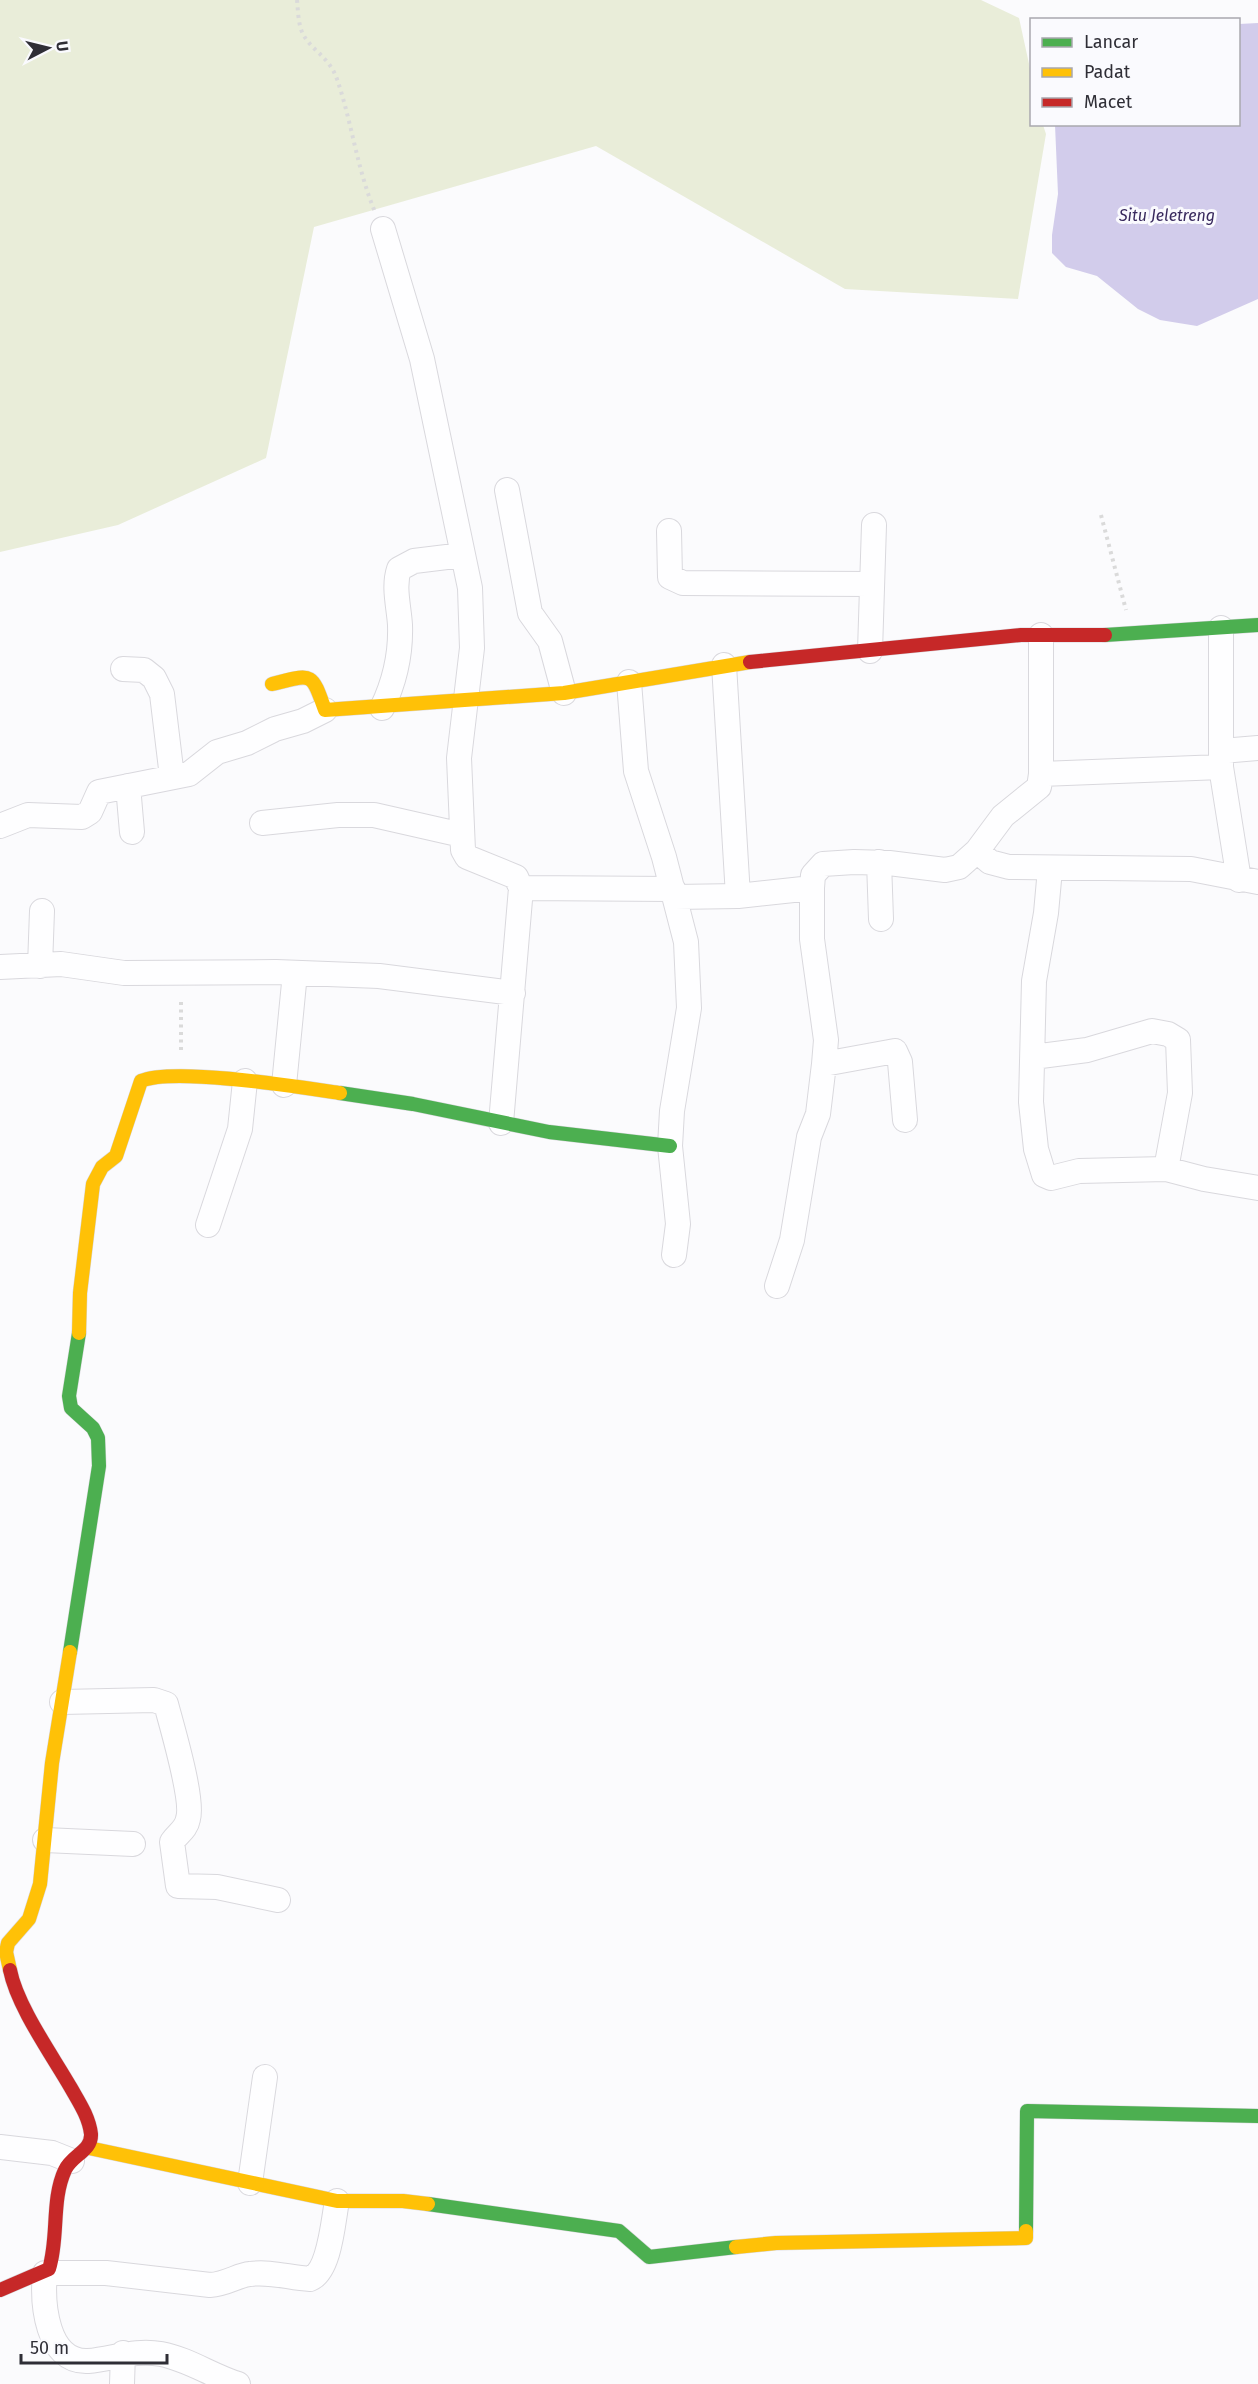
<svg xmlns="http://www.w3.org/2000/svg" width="1258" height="2384" font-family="'Fira Sans',sans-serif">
  <rect width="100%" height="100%" fill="#fbfbfd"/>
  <path fill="#e9edd9" d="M0,0H981L1019,18L1031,73L1032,124L1043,125L1046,134L1018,299L845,289L596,146L314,227L266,458L118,525L0,552Z"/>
  <path fill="#d2cceb" d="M1258,23V299L1197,326L1160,320L1138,309L1097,276L1066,267L1052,253V235L1058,194L1055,125L1238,124L1239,24Z"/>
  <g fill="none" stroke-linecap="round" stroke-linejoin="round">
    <defs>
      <path id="street" d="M383,229L422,359L470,588L472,648L459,758L463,850L467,857L516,877L521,888L501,1123
        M507,490L530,613L550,641L564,693
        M669,531L670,577L683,583L872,584
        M1221,628V767L1239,880
        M870,651L874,525
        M724,665L738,896
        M123,669L144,670L154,678L162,694L172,777
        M629,682L636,771L664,857L686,942L689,1008L672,1111L670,1146L678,1224L674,1255
        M382,708C394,683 401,654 400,625C399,607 393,587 399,569L414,561L463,555
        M1222,751L1258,748
        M1041,774L1221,767
        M128,786L132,832
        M262,823L338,815H374L462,835
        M0,826L28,815L82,817L90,812L99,792L189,774L217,752L247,743L275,729L303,721L325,710
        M977,851L990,862L1009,867L1191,869L1258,882
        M879,862L881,919
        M1050,869L1046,913L1034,981L1031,1102L1036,1149L1044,1175L1051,1178L1079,1171L1166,1169L1204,1179L1258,1188
        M521,888L673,889
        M675,897L738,896L812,888L813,875L823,864L854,862L889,863L945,870L959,867L977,851L1003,816L1039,787L1041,774V635
        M40,966L42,911
        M0,967L61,964L124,973L276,972L379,976L513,993
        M1033,1057L1087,1050L1152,1031L1168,1034L1178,1040L1180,1093L1166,1169
        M824,1064L895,1051L900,1062L905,1120
        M284,1085L295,973
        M208,1225L240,1129L245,1081
        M777,1286L792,1240L809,1137L818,1114L824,1064L826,1040L812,939V888
        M62,1702L154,1700L166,1704C172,1727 194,1800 188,1819C186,1830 178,1833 172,1842L178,1886L217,1887L278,1900
        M45,1840L133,1844
        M0,2147L52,2153L72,2161
        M250,2183L265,2077
        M122,2384L123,2353
        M238,2384C212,2376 188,2359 161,2354C135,2349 113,2359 88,2361C46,2363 42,2302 45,2273H106L210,2285C227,2284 238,2275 250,2274C271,2271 290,2278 310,2279C330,2271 333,2221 337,2201"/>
      <path id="fast" d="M1105,635L1258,625
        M340,1093L413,1104L549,1132L670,1146
        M70,1652L99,1466L98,1438L93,1428L71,1408L69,1396L79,1333
        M428,2204L619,2231L649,2257L736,2247
        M1026,2231L1027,2111L1258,2116"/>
      <path id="slow" d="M272,684C313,674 311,671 325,710L564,693L750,662
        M79,1333L80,1293L93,1184L102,1167L116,1156L141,1081C174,1067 299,1087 340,1093
        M10,1970L6,1952L8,1943L29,1919L40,1884L52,1763L70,1652
        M89,2148L337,2201H403L428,2204
        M736,2247L776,2243L1026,2238V2231"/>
      <path id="jam" d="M750,662L1021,635H1105
        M0,2290L49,2269C59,2237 51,2200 65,2170C72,2155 92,2151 91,2134C89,2117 79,2102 71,2088C52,2055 17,2006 10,1970"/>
    </defs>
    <use href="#street" stroke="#d9d8dd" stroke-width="26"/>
    <use href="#fast" stroke="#d9d8dd" stroke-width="15"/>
    <use href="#slow" stroke="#d9d8dd" stroke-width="15"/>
    <use href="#jam" stroke="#d9d8dd" stroke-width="15"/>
    <path stroke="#dadada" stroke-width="4" stroke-dasharray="3 4.5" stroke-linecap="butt" d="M297,0C298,10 298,22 302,32C310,50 329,56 337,79C352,123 357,169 375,212
      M1101,515L1126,610
      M181,1002V1052"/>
    <use href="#street" stroke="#fefeff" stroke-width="24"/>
    <use href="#fast" stroke="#4caf50" stroke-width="14"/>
    <use href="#slow" stroke="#ffc107" stroke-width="14"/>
    <use href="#jam" stroke="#c62828" stroke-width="14"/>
  </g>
  <g text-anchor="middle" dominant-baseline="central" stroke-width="6" stroke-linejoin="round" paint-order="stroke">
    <g font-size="16" font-style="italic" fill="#38295d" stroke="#fafafe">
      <text x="1167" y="215">Situ Jeletreng</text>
    </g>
  </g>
  <rect x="1030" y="18" width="210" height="108" fill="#fafafe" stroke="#a9a8ae" stroke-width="1.5"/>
  <rect x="1042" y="38" width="30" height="9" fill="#4caf50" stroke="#a9a8ae" stroke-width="1.5"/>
  <text x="1084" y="48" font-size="18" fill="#2f2e36">Lancar</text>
  <rect x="1042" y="68" width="30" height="9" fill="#ffc107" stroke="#a9a8ae" stroke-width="1.5"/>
  <text x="1084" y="78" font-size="18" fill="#2f2e36">Padat</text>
  <rect x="1042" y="98" width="30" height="9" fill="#c62828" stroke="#a9a8ae" stroke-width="1.5"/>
  <text x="1084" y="108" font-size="18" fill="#2f2e36">Macet</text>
  <g transform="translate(48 48) rotate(83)" stroke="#fafafe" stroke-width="4.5" paint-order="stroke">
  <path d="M0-4.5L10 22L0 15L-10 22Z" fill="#2f2e36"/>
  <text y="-9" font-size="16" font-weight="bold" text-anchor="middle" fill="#2f2e36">U</text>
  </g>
  <path d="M21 2354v9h146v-9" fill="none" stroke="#2f2e36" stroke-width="3"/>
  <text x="30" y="2354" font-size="18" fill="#2f2e36" stroke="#fafafe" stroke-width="4.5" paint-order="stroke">50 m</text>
</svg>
